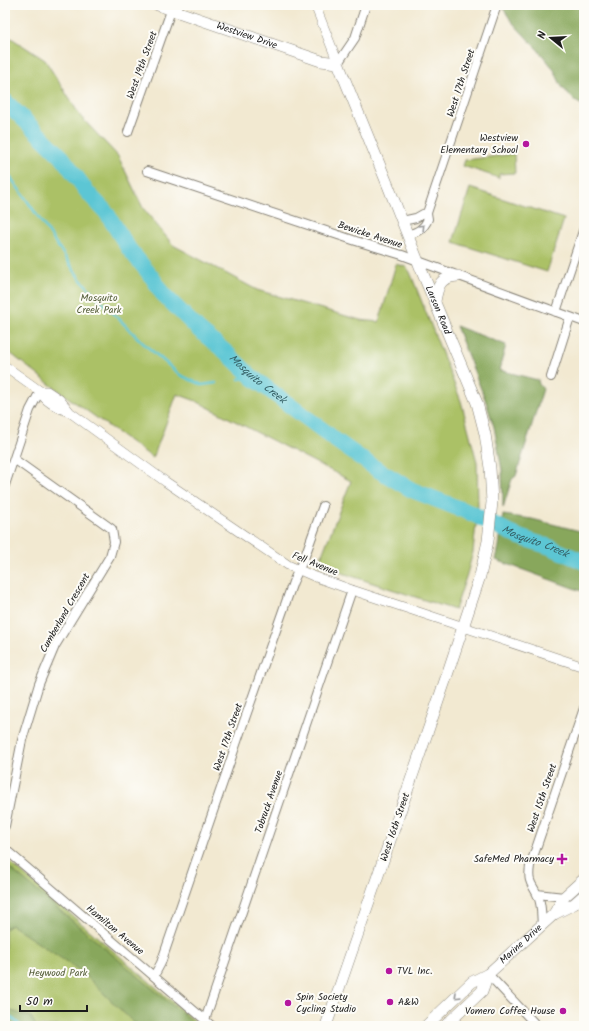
<svg xmlns="http://www.w3.org/2000/svg" width="589" height="1031" font-family="Kalam,sans-serif">
  <rect width="100%" height="100%" fill="#fdfcf7"/>
  <filter id="ink" filterUnits="userSpaceOnUse"><feTurbulence type="fractalNoise" baseFrequency=".025" numOctaves="2"/><feDisplacementMap in="SourceGraphic" scale="8" xChannelSelector="R" yChannelSelector="G"/><feConvolveMatrix kernelMatrix="1 2 1 2 8 2 1 2 1" color-interpolation-filters="sRGB"/></filter>
  <filter id="wash" filterUnits="userSpaceOnUse"><feTurbulence type="fractalNoise" baseFrequency=".012" numOctaves="4" result="noise"/><feDisplacementMap in="SourceGraphic" scale="16" xChannelSelector="R" yChannelSelector="G"/><feGaussianBlur stdDeviation="0.9" result="paint"/><feColorMatrix in="noise" values="0 0 0 0 0 0 0 0 0 0 0 0 0 0 0 0 0 1.4 0 .05"/><feComposite in="paint" operator="in"/></filter>
  <g filter="url(#wash)">
    <rect width="100%" height="100%" fill="#f2e9d1"/>
    <path fill="#abc166" stroke="#646e41" d="M5,34L45,60L81,117L118,156L143,208L173,245L257,290L360,320L379,322L396,264L406,267L410,272L461,401L477,462L478,506L473,552L467,574L455,610L318,565L351,481L196,401L177,394L153,458L52,386L5,349V261L7,256L5,253Z
      M514,154L515,173L499,174V178L463,166L465,160Z
      M470,188L564,219L547,272L453,242Z
      M5,858L201,1026H5Z"/>
    <path fill="#88a75b" stroke="#52623c" d="M501,5H584V106L575,101L562,87L553,68L538,50L512,22Z
      M456,326L506,345L499,370L538,380L539,384L543,389L516,476L512,479L503,508L502,470L494,427L485,399Z
      M503,515L532,519L584,532V592L496,560L499,546Z
      M5,864L197,1026H141L134,1023L82,972L11,925L5,929Z
      M5,1009L31,1017L36,1026H5Z"/>
    <g fill="none" stroke-linecap="round" stroke-linejoin="round">
      <path stroke="#5bc6d4" stroke-width="2.5" d="M5,170L24,196L80,279L97,297L143,343L180,375L202,385L216,383
        M239,379L252,377
        M5,1012L21,1026"/>
      <path stroke="#5bc6d4" stroke-width="16" id="s1" d="M5,101L62,157L88,193L106,212L129,249L152,277L162,293L199,330L227,353L252,377L328,434L335,440L375,468L412,490L473,514L519,537L550,547L584,562"/>
    </g>
  </g>
  <g filter="url(#ink)">
    <g fill="none" stroke-linecap="round" stroke-linejoin="round">
      <defs>
        <path id="minor" d="M338,63L355,38L366,5
          M128,132L173,5
          M147,171L356,241L402,255L584,322
          M402,221L416,218L423,214L427,213
          M408,235C417,232 424,229 428,219L427,213L497,5
          M556,312L584,228
          M551,377L570,317
          M5,485L30,410L40,391
          M5,826L22,740L39,684L55,646L110,556L114,542L112,529L14,459
          M5,849L212,1026
          M537,894L564,897
          M542,925C541,916 542,907 539,899C534,884 527,886 530,866L584,708
          M488,974L537,1026
          M154,976L161,963L242,727L293,582L305,556L323,506
          M205,1020L352,590"/>
        <path id="tertiary" d="M315,5L338,63
          M5,366L40,391C45,403 60,408 71,413L166,482L288,565L313,576L352,590L584,667
          M40,391H47L59,399L69,411"/>
        <g id="secondary">
          <path id="s2" d="M158,5L321,61L338,63L389,188L423,274L477,403L485,434L490,468L492,502L488,541L480,576L445,681L326,1026"/>
          <path d="M435,301C438,285 440,277 458,276"/>
          <path d="M554,914L574,904L584,895"/>
          <path id="s3" d="M426,1026L472,982L488,974L554,914L564,897L584,879"/>
          <path d="M445,1026L482,991L488,974"/>
        </g>
      </defs>
      <use href="#minor" stroke="#878276" stroke-width="10"/>
      <use href="#tertiary" stroke="#878276" stroke-width="10"/>
      <use href="#secondary" stroke="#878276" stroke-width="12"/>
      <use href="#minor" stroke="#fff" stroke-width="8"/>
      <use href="#tertiary" stroke="#fff" stroke-width="9"/>
      <use href="#secondary" stroke="#fff" stroke-width="11"/>
    </g>
    <defs><path id="oneway-chevron" d="M-2-3.5L2.5 0L-2 3.5" fill="none" stroke-width="1.6" stroke-linecap="round" stroke-linejoin="round"/></defs>
    <g stroke="#999">
      <use href="#oneway-chevron" transform="translate(422 227) rotate(-46)"/>
      <use href="#oneway-chevron" transform="translate(457 996) rotate(136)"/>
    </g>
  </g>
  <g fill="#b5179e" stroke="#fdfcf7" stroke-width="1.5">
    <circle cx="526" cy="144" r="4"/>
    <path d="M560 853h4v4h4v4h-4v4h-4v-4h-4v-4h4z"/>
    <circle cx="389" cy="971" r="4"/>
    <circle cx="390" cy="1002" r="4"/>
    <circle cx="288" cy="1003" r="4"/>
    <circle cx="563" cy="1011" r="4"/>
  </g>
  <g text-anchor="middle" dominant-baseline="central" stroke-width="4" stroke-linejoin="round" paint-order="stroke">
    <g font-size="10" fill="#1c1c1c" stroke="#fdfcf7">
      <text stroke="none"><textPath href="#s2" startOffset="94">Westview Drive</textPath></text>
      <text transform="translate(142 65) rotate(-70)">West 19th Street</text>
      <text transform="translate(461 83) rotate(-72)">West 17th Street</text>
      <text transform="translate(370 235) rotate(18)">Bewicke Avenue</text>
      <text stroke="none"><textPath href="#s2" startOffset="456">Larson Road</textPath></text>
      <text transform="translate(315 564) rotate(22)">Fell Avenue</text>
      <text transform="translate(65 613) rotate(-60)">Cumberland Crescent</text>
      <text transform="translate(228 737) rotate(-71)">West 17th Street</text>
      <text transform="translate(542 798) rotate(-71)">West 15th Street</text>
      <text transform="translate(269 802) rotate(-71)">Tobruck Avenue</text>
      <text transform="translate(395 827) rotate(-71)">West 16th Street</text>
      <text transform="translate(115 930) rotate(40)">Hamilton Avenue</text>
      <text stroke="none"><textPath href="#s3" startOffset="126">Marine Drive</textPath></text>
    </g>
    <g font-size="10" fill="#1c1c1c" stroke="#fdfcf7" text-anchor="end">
      <text x="518" y="138">Westview<tspan x="518" dy="12">Elementary School</tspan></text>
      <text x="554" y="859">SafeMed Pharmacy</text>
      <text x="397" y="971" text-anchor="start">TVL Inc.</text>
      <text x="296" y="997" text-anchor="start">Spin Society<tspan x="296" dy="12">Cycling Studio</tspan></text>
      <text x="398" y="1002" text-anchor="start">A&amp;W</text>
      <text x="555" y="1011">Vomero Coffee House</text>
    </g>
    <g font-size="10" fill="#555e3a" stroke="#fdfcf7">
      <text x="99" y="298">Mosquito<tspan x="99" dy="12">Creek Park</tspan></text>
      <text x="58" y="973">Heywood Park</text>
    </g>
    <g font-size="11" font-style="italic" fill="#356066" stroke="#fdfcf7">
      <text stroke="none"><textPath href="#s1" startOffset="378">Mosquito Creek</textPath></text>
      <text stroke="none"><textPath href="#s1" startOffset="702">Mosquito Creek</textPath></text>
    </g>
  </g>
  <rect width="589" height="1031" fill="none" stroke="#fdfcf7" stroke-width="20"/>
  <g transform="translate(551 38) rotate(288)" stroke="#fdfcf7" stroke-width="3" paint-order="stroke">
  <path d="M0-3L7 15L0 10L-7 15Z" fill="#1c1c1c"/>
  <text y="-6" font-size="11" font-weight="bold" text-anchor="middle" fill="#1c1c1c">N</text>
  </g>
  <path d="M20 1005v6h67v-6" fill="none" stroke="#1c1c1c" stroke-width="2"/>
  <text x="26" y="1005" font-size="12" fill="#1c1c1c" stroke="#fdfcf7" stroke-width="3" paint-order="stroke">50 m</text>
</svg>
